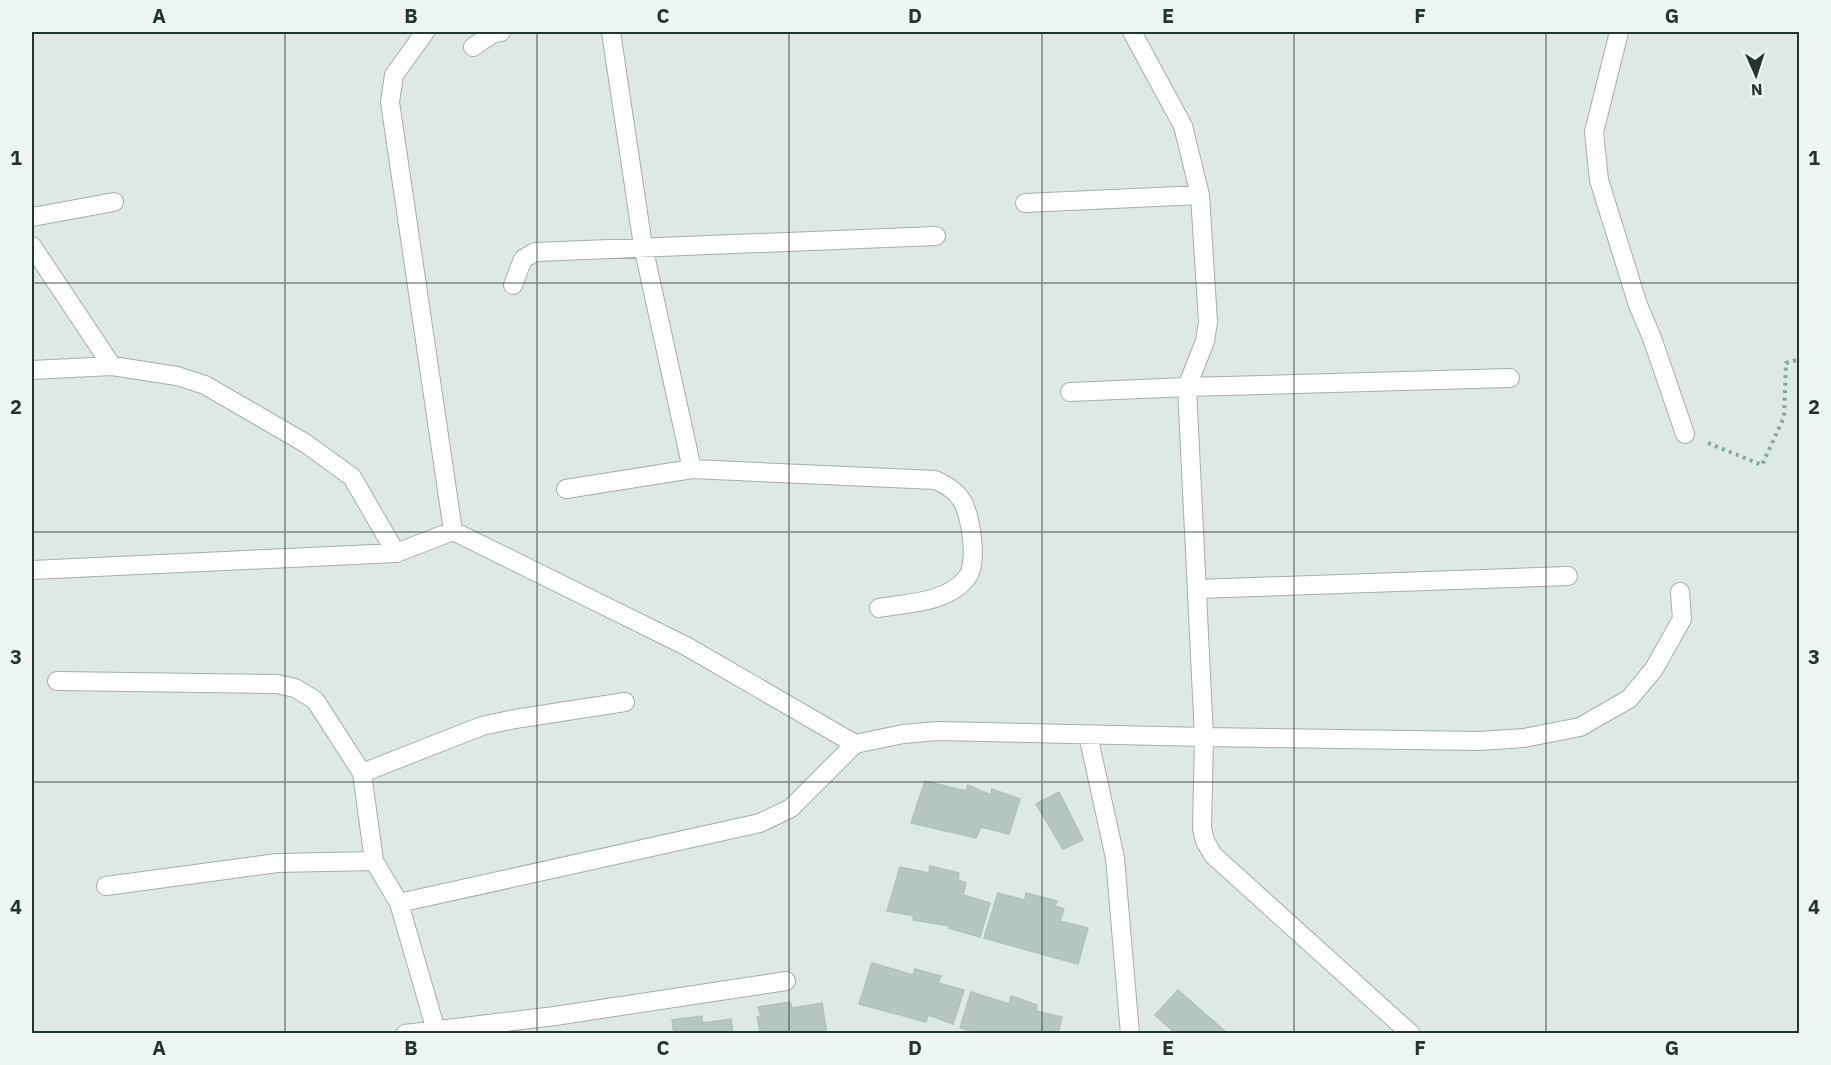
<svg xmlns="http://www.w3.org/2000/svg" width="1831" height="1065" font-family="'IBM Plex Sans',sans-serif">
  <rect width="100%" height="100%" fill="#dee9e3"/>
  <path fill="#b7c6be" stroke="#b1c2b9" stroke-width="1.5" d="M925,781L966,791L968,785L991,795L992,789L1020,799L1009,834L981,827L976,838L911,823Z
    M1059,792L1083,840L1063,849L1036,804Z
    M930,866L959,873L958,880L966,883L963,895L990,903L980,937L949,928L950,926L913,920L914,916L887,911L900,867L929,873Z
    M998,893L1025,900L1026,893L1057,901L1055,906L1064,909L1060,921L1088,928L1078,964L984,938Z
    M872,963L913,975L915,969L941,976L938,983L964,990L953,1024L928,1015L926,1022L859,1004Z
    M1178,990L1228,1034H1176L1155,1015Z
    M971,992L1009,1004L1011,996L1037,1005L1036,1011L1062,1017L1058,1034H983L960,1028Z
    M790,1002L792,1008L822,1003L827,1034H745L760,1031L757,1017L761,1016L758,1007Z
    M702,1016V1023L731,1019L733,1034H674L672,1020Z"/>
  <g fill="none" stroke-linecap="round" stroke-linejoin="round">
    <defs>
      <path id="street" d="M425,32L394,75L390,102L453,531L686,646L855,744L903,734L938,731L1204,737L1479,741L1524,738L1580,727L1629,699L1654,669L1682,619L1680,592
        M611,32L643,246L692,469L935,480C945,484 954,489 961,499C971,515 979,564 966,579C946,603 907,603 879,608
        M1132,32L1183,126L1200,195L1208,322L1205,341L1187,387L1204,737L1202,829L1205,841L1213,855L1411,1034
        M1619,32L1594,132L1599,180L1638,305L1652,338L1685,434
        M473,47L494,33L501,32
        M1025,203L1200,195
        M32,217L114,202
        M32,246L112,366L177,376L205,385L305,443L352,477L396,553
        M513,285L523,259L535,252L936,236
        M32,370L112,366
        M1070,392L1187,387L1510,378
        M566,489L692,469
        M32,570L396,553L453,531
        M1197,589L1568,576
        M57,681L277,684L295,688L315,700L362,773L374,861L399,903L437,1034
        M1088,735L1115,858L1130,1034
        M362,773L482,726L515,719L625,702
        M106,886L277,863L374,861
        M399,903L760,823L791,808L855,744
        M405,1034L555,1016L786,981"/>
    </defs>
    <use href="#street" stroke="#a2b0a9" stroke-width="20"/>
    <path stroke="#81ab98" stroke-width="4" stroke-dasharray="3 4.5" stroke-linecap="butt" d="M1708,443L1762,465L1784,417L1786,363L1800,359"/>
    <use href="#street" stroke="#fff" stroke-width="18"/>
  </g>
  <path fill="none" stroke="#21372e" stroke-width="1.5" stroke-opacity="0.55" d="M285,32V1034M537,32V1034M789,32V1034M1042,32V1034M1294,32V1034M1546,32V1034M32,283H1800M32,532H1800M32,782H1800"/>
  <rect width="1831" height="1065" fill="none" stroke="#eef6f1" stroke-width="66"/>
  <g transform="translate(1756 75) rotate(177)" stroke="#eef6f1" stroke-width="4.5" paint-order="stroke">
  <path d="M0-4.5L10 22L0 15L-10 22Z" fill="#21372e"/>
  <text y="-9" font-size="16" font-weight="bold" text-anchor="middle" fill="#21372e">N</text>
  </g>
  <rect x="33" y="33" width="1765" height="999" fill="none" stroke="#21372e" stroke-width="2"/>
  <g font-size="20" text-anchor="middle" font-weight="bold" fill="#21372e">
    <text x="159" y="23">A</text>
    <text x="411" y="23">B</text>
    <text x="663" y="23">C</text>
    <text x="915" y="23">D</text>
    <text x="1168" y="23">E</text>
    <text x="1420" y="23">F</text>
    <text x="1672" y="23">G</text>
    <text x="16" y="165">1</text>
    <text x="1814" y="165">1</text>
    <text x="16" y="414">2</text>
    <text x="1814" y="414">2</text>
    <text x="16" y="664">3</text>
    <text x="1814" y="664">3</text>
    <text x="16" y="914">4</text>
    <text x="1814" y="914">4</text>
    <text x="159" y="1055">A</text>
    <text x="411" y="1055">B</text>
    <text x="663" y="1055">C</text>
    <text x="915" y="1055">D</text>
    <text x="1168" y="1055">E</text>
    <text x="1420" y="1055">F</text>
    <text x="1672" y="1055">G</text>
  </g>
</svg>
